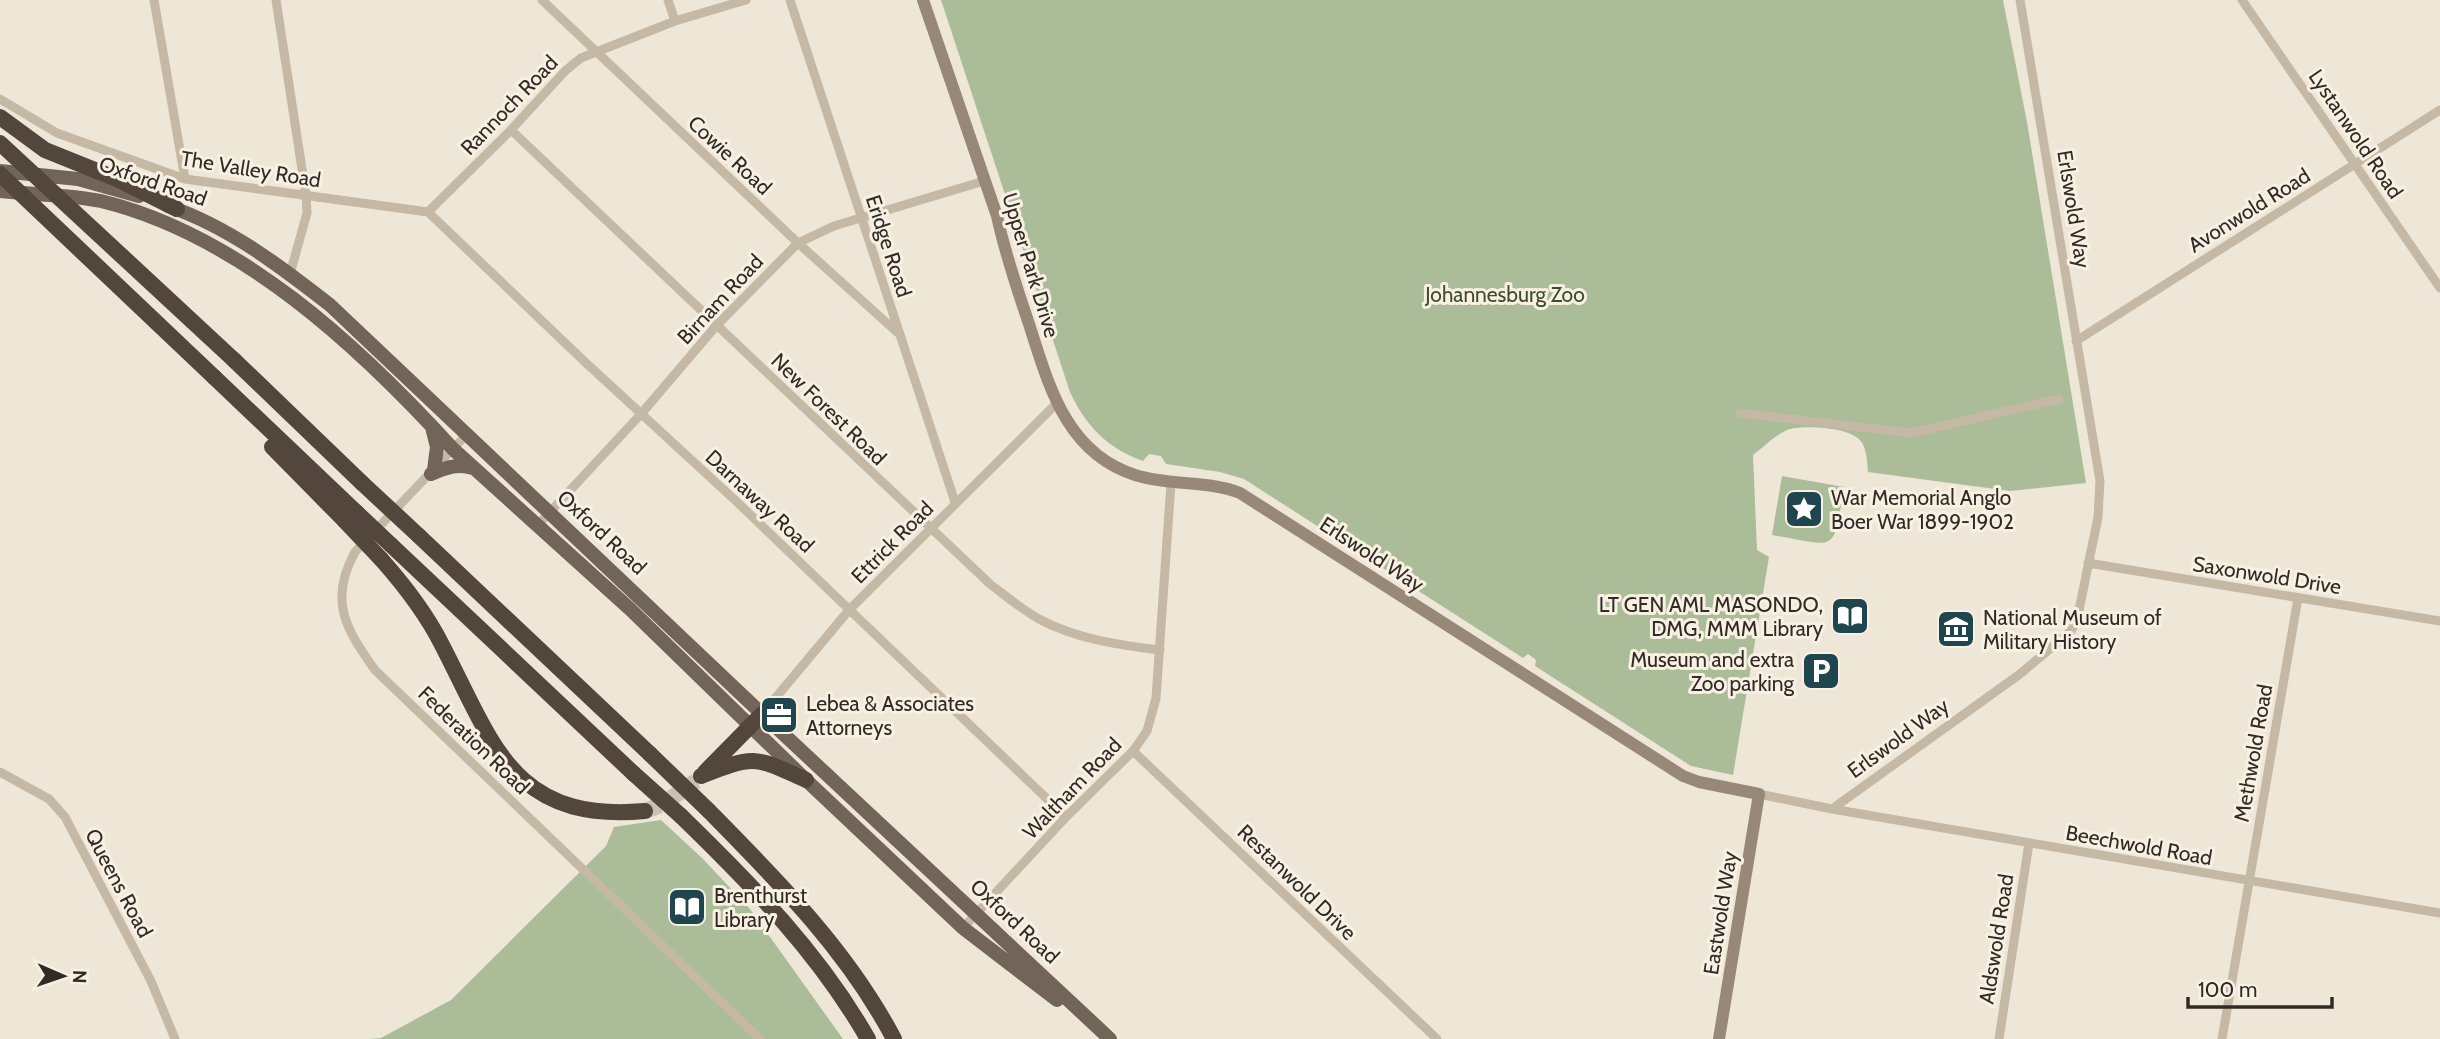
<svg xmlns="http://www.w3.org/2000/svg" width="2440" height="1039" font-family="Cabin,sans-serif">
  <rect width="100%" height="100%" fill="#eee7d8"/>
  <path fill="#abbc99" d="M941,0H2003L2027,122L2086,483L2010,491L1868,472C1867,463 1867,448 1860,440C1848,427 1806,425 1790,429C1777,433 1764,447 1753,455L1757,550L1769,557L1733,775L1691,766L1535,666L1536,660L1528,654L1523,658L1244,479L1220,472L1166,464L1161,456L1149,454L1143,461C1107,448 1086,426 1070,392Z
    M1782,476L1844,487C1833,554 1839,547 1772,535Z
    M661,820L702,858L750,909L843,1039H368L381,1038L451,1000L606,846L614,827Z"/>
  <g fill="none" stroke-linecap="round" stroke-linejoin="round">
    <path stroke="#c8c1b4" stroke-width="16" stroke-dasharray="16 8" stroke-linecap="butt" d="M645,811L663,804L696,781"/>
    <path stroke="#c5b8a5" stroke-width="9" d="M154,0L185,179
      M276,0L306,195L307,213L290,274
      M542,0L798,243L898,333
      M668,0L675,21
      M790,0L955,502
      M2242,0L2440,288
      M0,99L57,133L185,179L428,212
      M511,130L990,584C1006,596 1021,609 1039,619C1076,639 1119,645 1160,650
      M428,212L585,362L736,501L1066,817
      M428,212L511,130L565,71L581,58L675,21L746,0
      M2076,341L2440,110
      M1740,413L1911,433L2059,399
      M468,433L355,552C328,601 346,629 375,670L760,1039
      M537,526L641,414L716,326L798,243L834,226L984,181
      M2088,563L2440,621
      M762,714L849,610L1056,404
      M1133,751L1437,1039
      M0,772L49,799L65,817L151,981L175,1039
      M1759,794L1832,809L2020,674L2071,631L2077,620L2098,517L2100,481L2020,0
      M1832,809L2440,913
      M963,928L1066,817L1133,751L1147,731L1156,698L1171,483
      M1999,1039L2029,843
      M2222,1039L2298,598"/>
    <path stroke="#988877" stroke-width="12" d="M923,0L997,216C1005,253 1017,289 1029,324C1049,386 1066,453 1135,475C1169,486 1207,480 1240,493L1683,776L1699,782L1759,794L1719,1039"/>
    <path stroke="#726458" stroke-width="14" d="M0,171L78,179L139,196
      M0,191C33,195 68,194 101,201C240,235 359,346 453,449L630,609L806,780L963,928L1057,1000
      M168,206C229,227 280,266 330,305L762,714L1110,1039
      M432,427L437,447L434,470
      M431,474C445,468 457,463 473,468"/>
    <path stroke="#52463d" stroke-width="16" d="M0,117L45,150L117,179L177,209
      M234,360L362,483
      M214,377L356,512
      M272,447L344,520
      M419,536L650,754
      M391,545L633,773
      M381,559C405,586 426,613 442,645C493,743 512,823 645,811
      M705,772L762,714
      M701,776C755,755 754,756 806,780
      M709,811C778,881 848,951 894,1039
      M681,816C752,885 819,953 868,1039"/>
    <path stroke="#52463d" stroke-width="16" d="M0,143L234,360
      M0,174L214,377
      M362,483L419,536
      M356,512L391,545
      M344,520L381,559
      M650,754L709,811
      M633,773L681,816"/>
  </g>
  <defs>
    <symbol id="sight-square" viewBox="-11 -11 22 22"><rect x="-9" y="-9" width="18" height="18" rx="4" fill="#1f454f" stroke="#f7f0e3"/><path d="M0-6L1.8-2.2L6-1.7L2.9 1.2L3.7 5.4L0 3.3L-3.7 5.4L-2.9 1.2L-6-1.7L-1.8-2.2Z" fill="#fff"/></symbol>
    <symbol id="library-square" viewBox="-11 -11 22 22"><rect x="-9" y="-9" width="18" height="18" rx="4" fill="#1f454f" stroke="#f7f0e3"/><path d="M-6-4Q-3-5.5-.7-3.5V5Q-3 3-6 4ZM6-4Q3-5.5 .7-3.5V5Q3 3 6 4Z" fill="#fff"/></symbol>
    <symbol id="museum-square" viewBox="-11 -11 22 22"><rect x="-9" y="-9" width="18" height="18" rx="4" fill="#1f454f" stroke="#f7f0e3"/><path d="M0-6L6-3V-2H-6V-3ZM-5-1h2V3h-2ZM-1-1h2V3h-2ZM3-1h2V3H3ZM-6 4H6V6H-6Z" fill="#fff"/></symbol>
    <symbol id="parking-square" viewBox="-11 -11 22 22"><rect x="-9" y="-9" width="18" height="18" rx="4" fill="#1f454f" stroke="#f7f0e3"/><path d="M-3.5-5.5H1a3.5 3.5 0 0 1 0 7H-1V5.5H-3.5ZM-1-3.4V-.6H.8a1.4 1.4 0 0 0 0-2.8Z" fill="#fff"/></symbol>
    <symbol id="office-square" viewBox="-11 -11 22 22"><rect x="-9" y="-9" width="18" height="18" rx="4" fill="#1f454f" stroke="#f7f0e3"/><path d="M-6-3h4V-5.5h4V-3h4V5H-6ZM-1-4.5V-3h2v-1.5ZM-6 0V1H6V0Z" fill="#fff"/></symbol>
  </defs>
  <g fill-rule="evenodd">
    <use href="#sight-square" x="1782" y="487" width="44" height="44"/>
    <use href="#library-square" x="1828" y="594" width="44" height="44"/>
    <use href="#museum-square" x="1934" y="607" width="44" height="44"/>
    <use href="#parking-square" x="1799" y="649" width="44" height="44"/>
    <use href="#office-square" x="757" y="693" width="44" height="44"/>
    <use href="#library-square" x="665" y="885" width="44" height="44"/>
  </g>
  <g text-anchor="middle" dominant-baseline="central" stroke-width="6" stroke-linejoin="round" paint-order="stroke">
    <g font-size="21" fill="#312b25" stroke="#f7f0e3">
      <text transform="translate(509 105) rotate(-46)">Rannoch Road</text>
      <text transform="translate(2356 134) rotate(56)">Lystanwold Road</text>
      <text transform="translate(730 155) rotate(43)">Cowie Road</text>
      <text transform="translate(251 169) rotate(9)">The Valley Road</text>
      <text transform="translate(153 181) rotate(19)">Oxford Road</text>
      <text transform="translate(2074 209) rotate(81)">Erlswold Way</text>
      <text transform="translate(2249 210) rotate(-32)">Avonwold Road</text>
      <text transform="translate(889 246) rotate(72)">Eridge Road</text>
      <text transform="translate(1031 265) rotate(73)">Upper Park Drive</text>
      <text transform="translate(720 299) rotate(-47)">Birnam Road</text>
      <text transform="translate(829 409) rotate(44)">New Forest Road</text>
      <text transform="translate(760 501) rotate(43)">Darnaway Road</text>
      <text transform="translate(602 532) rotate(43)">Oxford Road</text>
      <text transform="translate(892 542) rotate(-45)">Ettrick Road</text>
      <text transform="translate(1372 554) rotate(33)">Erlswold Way</text>
      <text transform="translate(2267 575) rotate(9)">Saxonwold Drive</text>
      <text transform="translate(1898 738) rotate(-36)">Erlswold Way</text>
      <text transform="translate(474 740) rotate(44)">Federation Road</text>
      <text transform="translate(2253 753) rotate(-80)">Methwold Road</text>
      <text transform="translate(1072 788) rotate(-46)">Waltham Road</text>
      <text transform="translate(2139 845) rotate(10)">Beechwold Road</text>
      <text transform="translate(1297 882) rotate(44)">Restanwold Drive</text>
      <text transform="translate(119 883) rotate(62)">Queens Road</text>
      <text transform="translate(1720 913) rotate(-81)">Eastwold Way</text>
      <text transform="translate(1015 921) rotate(43)">Oxford Road</text>
      <text transform="translate(1996 939) rotate(-81)">Aldswold Road</text>
    </g>
    <g font-size="21" fill="#3c4e2b" stroke="#f7f0e3">
      <text x="1505" y="294">Johannesburg Zoo</text>
    </g>
    <g font-size="21" fill="#312b25" stroke="#f7f0e3" text-anchor="start">
      <text x="1831" y="497">War Memorial Anglo<tspan x="1831" dy="24">Boer War 1899-1902</tspan></text>
      <text x="1823" y="604" text-anchor="end">LT GEN AML MASONDO,<tspan x="1823" dy="24">DMG, MMM Library</tspan></text>
      <text x="1983" y="617">National Museum of<tspan x="1983" dy="24">Military History</tspan></text>
      <text x="1794" y="659" text-anchor="end">Museum and extra<tspan x="1794" dy="24">Zoo parking</tspan></text>
      <text x="806" y="703">Lebea &amp; Associates<tspan x="806" dy="24">Attorneys</tspan></text>
      <text x="714" y="895">Brenthurst<tspan x="714" dy="24">Library</tspan></text>
    </g>
  </g>
  <g transform="translate(63 976) rotate(92)" stroke="#f7f0e3" stroke-width="5" paint-order="stroke">
  <path d="M0-5L12 26L0 18L-12 26Z" fill="#312b25"/>
  <text y="-10" font-size="19" font-weight="bold" text-anchor="middle" fill="#312b25">N</text>
  </g>
  <path d="M2188 997v10h144v-10" fill="none" stroke="#312b25" stroke-width="3.5"/>
  <text x="2198" y="997" font-size="21" fill="#312b25" stroke="#f7f0e3" stroke-width="5" paint-order="stroke">100 m</text>
</svg>
